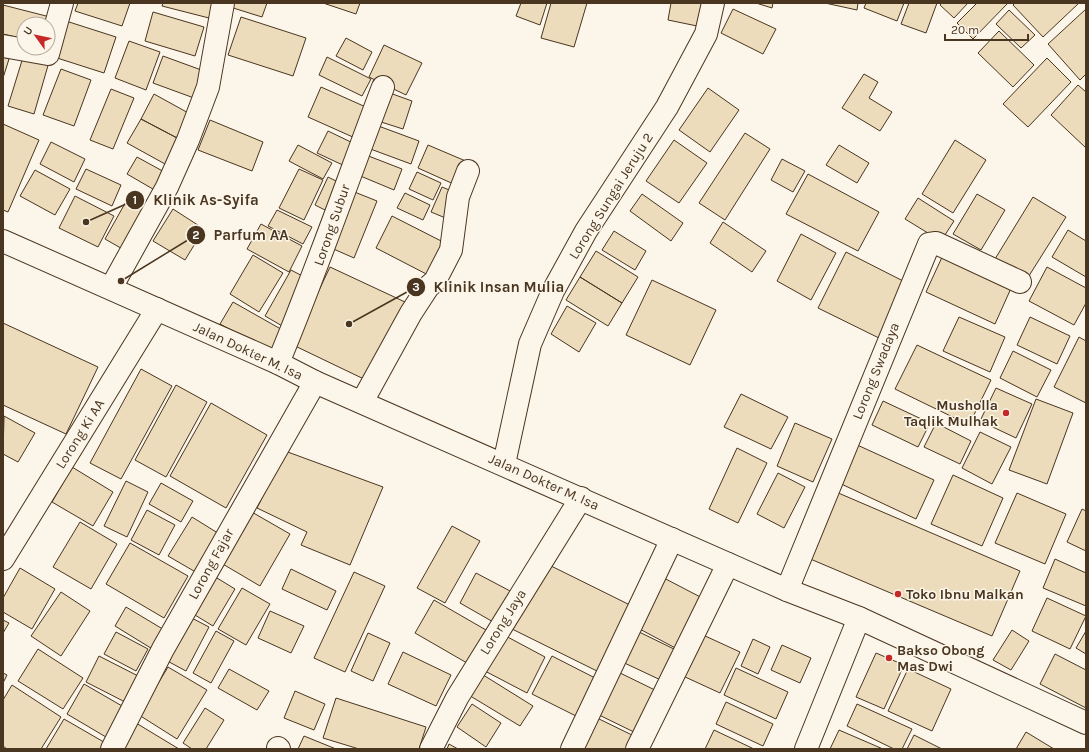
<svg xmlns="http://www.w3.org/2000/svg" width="1089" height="752" font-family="Karla,sans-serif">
  <rect width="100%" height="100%" fill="#fbf6e9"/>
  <path fill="#ecdcbc" stroke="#4a3520" d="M78,3H130L122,26L75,11Z
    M163,3H213L209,18L162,6Z
    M232,3H267L262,17L230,7Z
    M323,3H360L356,14Z
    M521,3H547L540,25L516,16Z
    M551,3H587L574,47L541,38Z
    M671,3H707L702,27L668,20Z
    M756,3H773L772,8Z
    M825,3H858L857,10Z
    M866,3H904L897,21L864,8Z
    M909,3H937L926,33L901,24Z
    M942,3H968L954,18L940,5Z
    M977,3H1008L973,39L957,23Z
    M1015,3H1079L1043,37L1013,5Z
    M3,5L50,17L48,24H24V39L3,34Z
    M733,9L776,29L763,54L721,33Z
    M1086,9V74L1080,80L1048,44Z
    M1009,10L1035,35L1021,48L996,24Z
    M153,12L204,27L195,56L145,41Z
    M241,17L306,38L293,76L228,55Z
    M66,21L116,37L104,73L54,57Z
    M999,31L1034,65L1013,87L978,53Z
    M346,38L372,52L363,70L336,56Z
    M129,41L160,52L146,90L115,78Z
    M384,45L422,63L406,95L369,77Z
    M24,54L49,62L34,114L8,106Z
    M163,56L204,71L194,98L153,83Z
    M3,57L9,59L3,78Z
    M327,57L371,79L362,96L319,75Z
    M1047,58L1071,82L1028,127L1003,104Z
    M61,69L91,80L74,126L43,115Z
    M864,74L878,82L869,98L892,112L880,131L842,108Z
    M1078,85L1086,92V148L1051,115Z
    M321,87L368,108L355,138L308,117Z
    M708,88L739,110L710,152L679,130Z
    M111,89L134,98L113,149L90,140Z
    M387,92L412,101L403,129L378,121Z
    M154,94L192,115L179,139L141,119Z
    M141,119L179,139L165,164L127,143Z
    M210,120L263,142L252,171L198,150Z
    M3,124L39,140L8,212L3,210Z
    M373,124L419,141L411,164L365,147Z
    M328,131L357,145L347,167L317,153Z
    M745,133L770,149L725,220L699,203Z
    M674,140L707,163L679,203L646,181Z
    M955,140L986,160L953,213L922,194Z
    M51,142L85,159L74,182L40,164Z
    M298,145L332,163L323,179L289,161Z
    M428,145L468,162L458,186L418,168Z
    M839,145L869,163L857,183L826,165Z
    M366,155L402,169L394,190L358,175Z
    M137,157L168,174L158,192L127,174Z
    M782,159L805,171L793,192L771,180Z
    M86,169L121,185L112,206L76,189Z
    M299,169L323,180L304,220L279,208Z
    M35,170L70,189L55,215L20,196Z
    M417,172L441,183L433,200L409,189Z
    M808,174L879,212L858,251L786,214Z
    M328,177L342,184L329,212L315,205Z
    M442,187L459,194L448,219L431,212Z
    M352,191L377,201L354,258L329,247Z
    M405,193L430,205L423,220L397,208Z
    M642,194L683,223L671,241L630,211Z
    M977,194L1005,210L981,250L953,234Z
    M75,196L114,216L98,247L59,228Z
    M1033,197L1066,217L1027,279L995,259Z
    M128,198L150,210L126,251L105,239Z
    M918,198L954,221L941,241L905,219Z
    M173,209L204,229L185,260L153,241Z
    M277,210L312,227L303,244L268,226Z
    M392,216L451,246L434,278L376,248Z
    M723,222L766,251L752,272L710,243Z
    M261,224L302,246L289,272L247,249Z
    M1068,230L1086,241V277L1052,257Z
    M614,231L646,251L635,270L602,250Z
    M801,234L836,253L811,300L777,281Z
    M596,251L638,277L622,303L580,277Z
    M846,252L909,284L881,339L818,308Z
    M253,255L283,273L259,312L230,294Z
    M943,255L1012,286L995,324L926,292Z
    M330,267L405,302L368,381L293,345Z
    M1047,267L1086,288V303L1074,325L1029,301Z
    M291,270L310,280L284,327L265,316Z
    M580,277L622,303L608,326L566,300Z
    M652,280L716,310L690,365L626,335Z
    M233,302L286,332L274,354L220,324Z
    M567,306L596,323L579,352L551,334Z
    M959,317L1005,337L990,372L943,351Z
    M1030,317L1070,336L1057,364L1017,345Z
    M3,323L98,367L66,434L3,405Z
    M1079,337L1086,341V403L1054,387Z
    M917,345L991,380L969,425L895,389Z
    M1013,351L1051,370L1037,397L1000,378Z
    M141,369L172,386L121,479L90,463Z
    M176,385L207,402L166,477L135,460Z
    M996,388L1032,404L1016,438L980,421Z
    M741,394L788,417L771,449L724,427Z
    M1036,399L1073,413L1047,484L1009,470Z
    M883,401L930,423L918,447L872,425Z
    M211,403L267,435L226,508L170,476Z
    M4,416L35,433L18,462L3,454Z
    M795,423L832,439L813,482L777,466Z
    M936,423L971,441L960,464L924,447Z
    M980,432L1011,447L992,484L962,468Z
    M855,444L934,480L916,519L837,482Z
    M737,448L767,463L738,523L709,509Z
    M285,451L383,487L350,565L301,545L307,532L257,508Z
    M72,467L113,492L93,526L52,502Z
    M778,473L805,487L784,528L757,514Z
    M953,475L1003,498L982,546L931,524Z
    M126,481L148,492L127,537L104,526Z
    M161,483L193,501L181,522L149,504Z
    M836,492L1020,571L992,636L808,558Z
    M1017,493L1066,514L1045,564L995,543Z
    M1082,509L1086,511V551L1067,542Z
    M147,510L175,525L159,555L131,540Z
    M250,511L290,534L260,586L221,563Z
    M192,517L221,535L199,574L168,556Z
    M80,522L117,544L91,589L53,567Z
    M452,526L480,541L445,603L417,588Z
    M130,543L188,576L164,618L106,584Z
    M1055,559L1086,573V606L1043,588Z
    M543,562L634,607L601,673L510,628Z
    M20,568L55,589L32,629L3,612V598Z
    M291,569L336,591L327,610L282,589Z
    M354,572L385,586L345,672L314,658Z
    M476,573L512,592L495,623L460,603Z
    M212,575L235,589L213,626L190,612Z
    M660,576L708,601L681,651L634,626Z
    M242,588L270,604L246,645L218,629Z
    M61,592L90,611L61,656L31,636Z
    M1047,598L1086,616L1070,649L1032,631Z
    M434,600L486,630L467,663L415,633Z
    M126,607L166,631L154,650L115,626Z
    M270,611L304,626L291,653L258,638Z
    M184,614L209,627L186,671L160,657Z
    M3,620L9,623L3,633Z
    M633,629L680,652L665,682L618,660Z
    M1012,630L1029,641L1011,670L993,660Z
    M216,631L234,641L211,683L193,673Z
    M1086,631V654L1076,648Z
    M116,632L148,649L136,671L104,654Z
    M368,633L390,643L373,681L351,671Z
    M502,634L545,657L527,693L483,670Z
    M703,635L740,652L720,693L683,676Z
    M753,639L770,647L758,674L741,666Z
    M782,645L811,658L800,683L771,670Z
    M38,649L83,678L63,709L18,681Z
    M403,652L451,675L436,706L388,684Z
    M876,653L904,665L884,709L856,697Z
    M1055,654L1086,670V708L1040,684Z
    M99,656L142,678L129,704L86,682Z
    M552,656L599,680L580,718L532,694Z
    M168,667L207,690L177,739L139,715Z
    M736,668L788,692L776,719L724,695Z
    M229,669L269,691L257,710L218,688Z
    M908,669L951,689L932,731L888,711Z
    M616,671L659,692L638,734L595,713Z
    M3,673L7,675L3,683Z
    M480,673L533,706L520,726L467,694Z
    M84,684L129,710L111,740L67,714Z
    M12,685L61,717L41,749H7L3,746V700Z
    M295,691L325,704L314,730L284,718Z
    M336,698L426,727L419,749H359L323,738Z
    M726,702L773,724L763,746L716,724Z
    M472,704L501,723L486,747L457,727Z
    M857,704L912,729L902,749H894L847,726Z
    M205,708L224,720L206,749H192L183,743Z
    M595,717L634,736L628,749H580Z
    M64,719L109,745L106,749H46Z
    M136,723L179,749H120Z
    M714,730L754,749H705Z
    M839,730L883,749H830Z
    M1026,732L1054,749H1016Z
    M914,735L942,749H907Z
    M304,736L336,749H298Z
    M449,744L458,749H447Z"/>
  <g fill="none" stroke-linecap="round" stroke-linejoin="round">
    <defs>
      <path id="street" d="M3,46L48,54L62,3
        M111,288L167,187L188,140L208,87L223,3
        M278,363C316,272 348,179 383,87
        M362,402L411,313L428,287L435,281L451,250L458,197L468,171
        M504,464L530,344L553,291L586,231L667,107L706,34L713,3
        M3,559L157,309
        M787,590L929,244L936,243L1020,282
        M278,748L279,749
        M112,749L163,649L315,382
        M431,749L457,698L581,498
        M572,749L672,539
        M637,749L728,564
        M806,749L859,618"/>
      <path id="secondary" d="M3,241L278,363L315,382L787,590L859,618L1086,723"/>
    </defs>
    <use href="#street" stroke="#4a3520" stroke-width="24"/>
    <use href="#secondary" stroke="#4a3520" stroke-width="24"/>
    <use href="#street" stroke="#fbf6e9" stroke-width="22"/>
    <use href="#secondary" stroke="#fbf6e9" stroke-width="22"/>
  </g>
  <g fill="#c62828" stroke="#fbf6e9" stroke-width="1.5">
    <circle cx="1006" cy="413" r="4"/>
    <circle cx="898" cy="594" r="4"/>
    <circle cx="889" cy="658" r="4"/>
  </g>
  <g text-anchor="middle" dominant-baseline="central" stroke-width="3" stroke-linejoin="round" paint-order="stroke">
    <g font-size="14" fill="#4a3520" stroke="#fbf6e9">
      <text transform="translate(611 196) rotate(-58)">Lorong Sungai Jeruju 2</text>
      <text transform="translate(332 225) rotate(-71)">Lorong Subur</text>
      <text transform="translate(248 351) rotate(25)">Jalan Dokter M. Isa</text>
      <text transform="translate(876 371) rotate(-68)">Lorong Swadaya</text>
      <text transform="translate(80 434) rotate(-58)">Lorong Ki AA</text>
      <text transform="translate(544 482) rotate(24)">Jalan Dokter M. Isa</text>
      <text transform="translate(211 564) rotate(-61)">Lorong Fajar</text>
      <text transform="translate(503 622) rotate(-58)">Lorong Jaya</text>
    </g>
    <g font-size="14" font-weight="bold" fill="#4a3520" stroke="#fbf6e9" text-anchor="start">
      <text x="998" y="405" text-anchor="end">Musholla<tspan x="998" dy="16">Taqlik Mulhak</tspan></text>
      <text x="906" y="594">Toko Ibnu Malkan</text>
      <text x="897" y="650">Bakso Obong<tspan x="897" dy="16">Mas Dwi</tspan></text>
    </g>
  </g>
  <path fill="none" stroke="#4a3520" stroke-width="1.5" d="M86 222L135 200M121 281L196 235M349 324L416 287"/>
  <g fill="#4a3520" stroke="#fbf6e9" stroke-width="1.5">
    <circle cx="86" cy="222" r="4"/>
    <circle cx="121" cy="281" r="4"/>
    <circle cx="349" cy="324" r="4"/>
    <circle cx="135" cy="200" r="10"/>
    <circle cx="196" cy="235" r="10"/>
    <circle cx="416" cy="287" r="10"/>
  </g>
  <g font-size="12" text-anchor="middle" font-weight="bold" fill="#fff">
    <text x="135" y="204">1</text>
    <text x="196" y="239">2</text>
    <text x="416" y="291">3</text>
  </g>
  <g font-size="15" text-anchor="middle" font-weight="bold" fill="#4a3520" stroke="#fbf6e9" stroke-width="3" stroke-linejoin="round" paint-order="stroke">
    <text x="206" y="205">Klinik As-Syifa</text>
    <text x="251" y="240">Parfum AA</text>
    <text x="499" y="292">Klinik Insan Mulia</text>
  </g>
  <rect width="1089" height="752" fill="none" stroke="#4a3520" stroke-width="8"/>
  <g transform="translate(36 36) rotate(303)"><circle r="19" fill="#fbf6e9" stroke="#b4a999"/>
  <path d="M0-3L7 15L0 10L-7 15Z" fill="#c62828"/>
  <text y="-6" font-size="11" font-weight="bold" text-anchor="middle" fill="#4a3520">U</text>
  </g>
  <path d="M945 34v6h83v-6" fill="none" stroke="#4a3520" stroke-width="2"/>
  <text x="951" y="34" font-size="12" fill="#4a3520" stroke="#fbf6e9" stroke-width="3" paint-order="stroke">20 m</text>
</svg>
